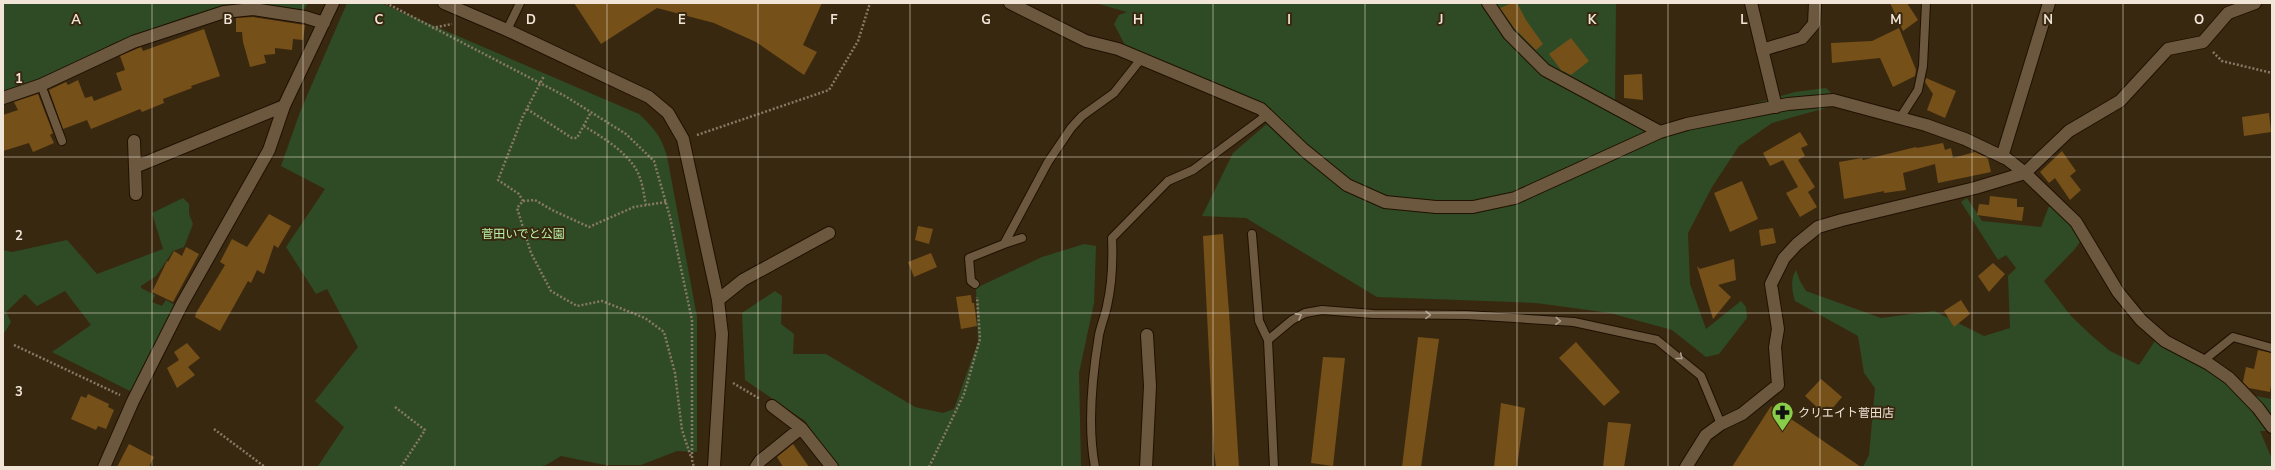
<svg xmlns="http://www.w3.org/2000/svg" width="2275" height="470" font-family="'Nunito Sans','Noto Sans JP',sans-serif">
  <rect width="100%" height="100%" fill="#392810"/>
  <path fill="#2e4b25" d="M3,3H308L301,14L222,7L188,16L114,43L42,80L3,92Z
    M347,3H381L639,114C654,128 661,136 667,156L697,317V452L677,451L641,465H605L561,456L546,465L536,467L318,466L344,427L315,401L358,347L327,289L316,294L286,247L325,189L281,166L300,112Z
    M1095,3H1616L1615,102L1660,130L1795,92L1826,88L1833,95V106L1772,123L1739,146L1712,187L1688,233L1690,284L1706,329L1741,301L1746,307L1747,318L1719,354L1706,357L1672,330L1610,313L1536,303L1377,297L1246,218L1202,216L1233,153L1276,116L1126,47L1114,24L1119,15L1127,12Z
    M183,198L189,204V214L193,224L184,247L173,251L156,276L141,286V288L155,295L152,302L162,306L166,300L175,305L132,392L52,352L91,325L65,291L37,306L25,294L6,312L11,322L3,335V250L12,252L67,240L97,274L163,249L152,213Z
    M1967,198L1982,221L2041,227L2049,206L2071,220L2082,239L2074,250L2044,281L2071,316L2092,336L2110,351L2139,365L2157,338L2249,395L2272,399V431H2260L2272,459V467H1863L1869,455L1875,388L1864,373L1858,336L1795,301C1792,290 1790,280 1796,270L1800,281L1806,291L1881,318L1934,311L1984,336L2010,328L2008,276L2016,268L2006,255L1998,260L1961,202Z
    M1084,244L1096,246L1094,303L1079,373L1081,467H838L805,421L745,380L742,313L775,291L782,296L781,324L794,334L793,354H826L915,407L943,413L954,409L978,342L976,288L1042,257Z"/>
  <path fill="#765019" d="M574,3H822L803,45L817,52L804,75L756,42L714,23L657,8L601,44Z
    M1512,3H1517L1526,20L1543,44L1536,50L1515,29L1500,8Z
    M1890,3H1907L1918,20L1903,31Z
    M253,17L305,25L303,40L293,39L292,50L275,48V54L264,55L266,63L250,67L243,42L242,32H236V18Z
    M1899,28L1916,70L1915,76L1893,87L1880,58L1832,63L1831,43L1872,41Z
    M204,29L220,76L191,86L192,88L163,99L164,103L142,112L140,109L91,129L87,120L63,129L49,90L66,82L68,85L78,80L85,98L92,96L94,101L122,90L116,73L125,70L120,56L141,47L143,51Z
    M1571,38L1589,61L1571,75L1561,70L1549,54Z
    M1642,74L1643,100L1624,98V75Z
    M1926,78L1956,91L1945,118L1927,110L1933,94L1925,82Z
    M38,94L53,133L50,135L54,143L33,152L29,143L3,151V115L18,110L14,102Z
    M2269,113L2271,132L2244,136L2242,117Z
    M1800,132L1808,145L1801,148L1805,156L1798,160L1815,187L1808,192L1817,207L1800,217L1786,193L1798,187L1783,160L1770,166L1763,153Z
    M1943,143L1945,150L1951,148L1953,158L1975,152L1985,157L1988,159L1991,172L1938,183L1935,164L1903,173L1906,190L1884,193V191L1844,199L1839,162L1862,158L1863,160L1916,147L1917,148Z
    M2062,151L2076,171L2070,176L2081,190L2070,200L2055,178L2049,183L2040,172Z
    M1742,181L1758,219L1730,232L1714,193Z
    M1990,196L2017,199V207H2024L2022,221L1977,215L1979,204L1989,205Z
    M269,214L291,226L278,248L274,245L264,274L257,270L251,283L248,281L220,331L195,317L196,313L225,265L220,262L232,239L247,247Z
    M918,226L933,229L929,244L915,240Z
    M1773,228L1776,243L1761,246L1759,230Z
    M1223,234L1229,312L1239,467H1216L1214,451L1203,236Z
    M186,247L199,254L173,302L152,292L167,261L168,262L174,251L182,256Z
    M931,253L937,267L914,277L908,262Z
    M1734,259L1736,280L1718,285L1731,297L1713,319L1697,266L1700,269Z
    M1993,263L2005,274L1989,292L1978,276Z
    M971,295L972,303H974L977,326L961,329L956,297Z
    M1961,300L1970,314L1954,327L1944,311Z
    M1418,337L1439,339L1421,467H1402Z
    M1576,342L1620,392L1604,406L1559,358Z
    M187,343L200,358L188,367L195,375L177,388L167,368L179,360L174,352Z
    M2258,350L2272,353V379L2270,392L2249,388L2243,382L2246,367L2254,369Z
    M1323,357L1345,358L1333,466L1311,463Z
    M1821,379L1842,397L1831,410L1827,406L1821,411L1805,396Z
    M88,394L109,404L108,407L114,410L106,429L98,426L96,430L71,419L81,396L86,398Z
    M1501,403L1525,408L1517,467H1494Z
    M1771,406L1800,425L1861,467H1732Z
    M1608,422L1631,424L1624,467H1603Z
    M129,444L154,457L149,467H117Z
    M793,444L809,467H783L777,457Z"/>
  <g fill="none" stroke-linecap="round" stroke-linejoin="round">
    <defs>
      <path id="lane" d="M507,30L520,3
        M41,85L62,141
        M1900,118L1918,90L1923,66L1926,3
        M1252,234L1259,321L1268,340L1274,467
        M1004,244L1022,238
        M975,284L971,281L969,258L1004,244L1048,162L1071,128L1082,116L1114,93L1141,59
        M1268,340L1292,320L1305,313L1322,310L1373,314L1467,315L1574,322L1657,340L1701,376L1721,424
        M2203,361L2233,337L2272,348
        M1095,467C1087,425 1092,377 1099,335C1101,325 1105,316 1107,306C1112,284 1113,260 1112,238L1168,181L1193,170L1267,115"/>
      <path id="street" d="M1010,3L1086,41L1118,49L1261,109L1304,150L1347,185L1385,202L1436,207H1473L1515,198L1660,132L1687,124L1788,104L1833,100L1926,125L1965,139L2007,159L2025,173L2076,222L2118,292L2141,320L2165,341L2209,364L2229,378L2258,408L2272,427
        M1488,3L1509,34L1545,70L1660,132
        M1751,3L1776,107
        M1762,50L1802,38L1814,24L1815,3
        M3,98L41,85L133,42L224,12L253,9L305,17L324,23
        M134,141L136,194
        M2002,157L2049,3
        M135,167L284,106
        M718,300L743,280L829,233
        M772,406L801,428
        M104,467L133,401L182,304L269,150L284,106L333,3
        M756,467L760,461L801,428L832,467
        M1146,467L1150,386L1147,335
        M1686,467L1706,435L1721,424L1742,414L1778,385L1775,347L1778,329L1771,284L1784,258L1797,244L1818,227L1842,220L1975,188L2025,173L2069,131L2120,101L2168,49L2203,42L2228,13L2255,3"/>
      <path id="secondary" d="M444,3L507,30L649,97L668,113L683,139L718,300L722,334L714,467"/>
    </defs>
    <use href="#lane" stroke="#201000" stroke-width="10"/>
    <use href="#street" stroke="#201000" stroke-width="14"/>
    <use href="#secondary" stroke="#201000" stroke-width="14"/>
    <path stroke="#887966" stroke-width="2.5" stroke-dasharray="2 2" stroke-linecap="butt" d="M386,3L565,96L626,134L654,161L670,217L692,320V460L694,467
      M432,28L452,24
      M2213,52L2222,61L2272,73
      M527,109L572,138H577L591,112
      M584,126C603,138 632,154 640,178C643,186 644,196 646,205
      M697,135L829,90L858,41L870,3
      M523,201L519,194L498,180L523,116L544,76
      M666,202L634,207L589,227L552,210L535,200L523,201L517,208L531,253L551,291L577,306L602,301L645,318L664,332L675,373L682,430L691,457
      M14,345L120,395
      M733,383L760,399
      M395,407L425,430L401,467
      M214,429L265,467
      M929,467L964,394L980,339L977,297"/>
    <use href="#lane" stroke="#6b583f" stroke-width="8"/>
    <use href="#street" stroke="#6b583f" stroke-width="12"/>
    <use href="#secondary" stroke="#6b583f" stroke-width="12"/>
  </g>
  <defs><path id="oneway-chevron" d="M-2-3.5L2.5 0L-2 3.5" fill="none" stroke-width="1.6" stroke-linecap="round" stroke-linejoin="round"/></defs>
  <g stroke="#ae9e8c">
    <use href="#oneway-chevron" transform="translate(1428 315) rotate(1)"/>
    <use href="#oneway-chevron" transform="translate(1299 316) rotate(-29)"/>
    <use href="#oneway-chevron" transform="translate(1558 321) rotate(3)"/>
    <use href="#oneway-chevron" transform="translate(1680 357) rotate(39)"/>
  </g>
  <path fill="none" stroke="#f1e5d8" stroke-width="1" stroke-opacity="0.55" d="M152,3V467M303,3V467M455,3V467M607,3V467M758,3V467M910,3V467M1062,3V467M1213,3V467M1365,3V467M1517,3V467M1668,3V467M1820,3V467M1972,3V467M2123,3V467M3,157H2272M3,313H2272"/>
  <defs>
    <symbol id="pharmacy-pin" viewBox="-11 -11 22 30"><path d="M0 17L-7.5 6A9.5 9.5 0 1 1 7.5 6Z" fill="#89ce48" stroke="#392810"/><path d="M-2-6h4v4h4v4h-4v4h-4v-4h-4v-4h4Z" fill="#111"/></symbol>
  </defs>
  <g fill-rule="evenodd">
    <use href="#pharmacy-pin" x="1770" y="400" width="25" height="34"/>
  </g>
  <g text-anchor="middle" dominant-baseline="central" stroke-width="4" stroke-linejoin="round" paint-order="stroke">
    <g font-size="12" fill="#b8f1a6" stroke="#392810">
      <text x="523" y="234">菅田いでと公園</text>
    </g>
    <g font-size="12" fill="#f1e5d8" stroke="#392810" text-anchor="start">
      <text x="1798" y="413">クリエイト菅田店</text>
    </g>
  </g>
  <g font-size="13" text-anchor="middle" font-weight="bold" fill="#f1e5d8" stroke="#392810" stroke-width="4" stroke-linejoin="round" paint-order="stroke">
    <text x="76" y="24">A</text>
    <text x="228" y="24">B</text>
    <text x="379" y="24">C</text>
    <text x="531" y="24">D</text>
    <text x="682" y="24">E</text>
    <text x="834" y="24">F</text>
    <text x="986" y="24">G</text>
    <text x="1138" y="24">H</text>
    <text x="1289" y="24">I</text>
    <text x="1441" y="24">J</text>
    <text x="1592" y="24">K</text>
    <text x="1744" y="24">L</text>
    <text x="1896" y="24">M</text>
    <text x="2048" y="24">N</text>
    <text x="2199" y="24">O</text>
    <text x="19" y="83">1</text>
    <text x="19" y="240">2</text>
    <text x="19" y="396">3</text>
  </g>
  <rect width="2275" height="470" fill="none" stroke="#f1e5d8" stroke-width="8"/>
</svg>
